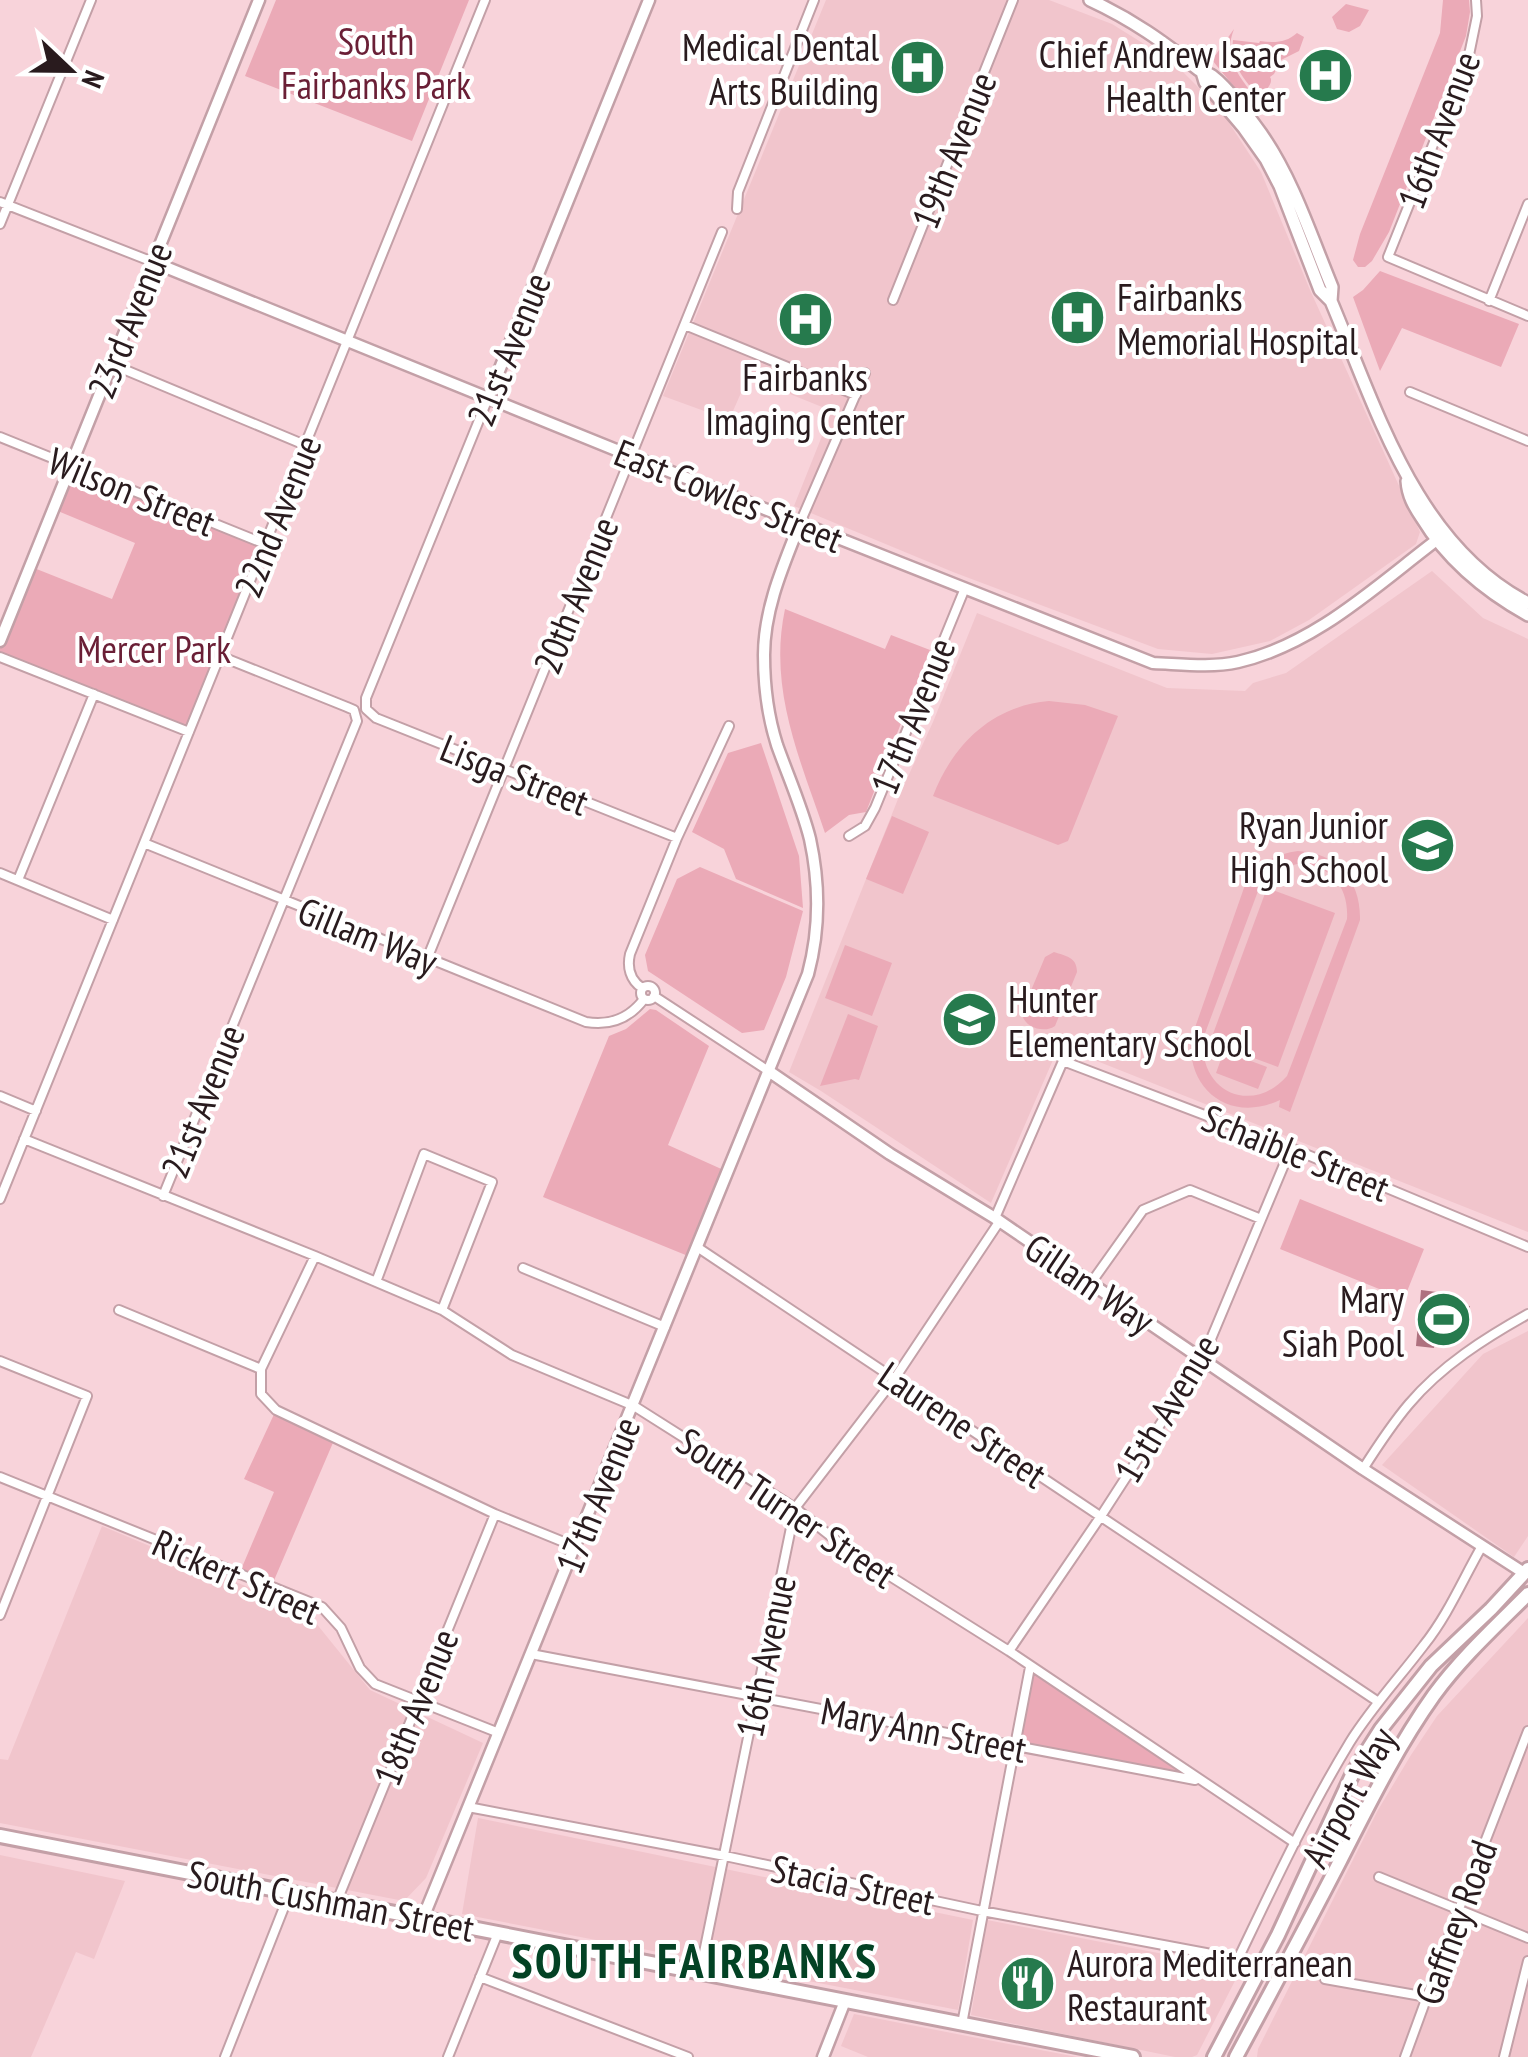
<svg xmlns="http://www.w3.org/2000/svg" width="1528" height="2057" font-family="'PT Sans Narrow',sans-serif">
  <rect width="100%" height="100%" fill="#f8d3da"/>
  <path fill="#f1c5cc" d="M826,0H1049L1112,24L1173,62L1220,109L1261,172L1310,290L1420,532L1416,544L1309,620L1270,641L1212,654L1158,649L953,572L794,506L832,411L748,377L729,420L663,396Z
    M1432,571L1483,618L1528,639V1232L1059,1046L991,1203L821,1091L789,1072L900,794L933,722L977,613L1167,688L1245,691L1253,683L1286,673Z
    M1528,1331V1536L1514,1557L1382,1465L1483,1354Z
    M102,1526L307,1612L370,1690L483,1743L426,1878L404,1901L0,1823V1759L8,1760Z
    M1528,1618V2057H1257L1258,2049L1378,1810L1411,1755L1437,1716Z
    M478,1818L973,1920L958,2010L462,1914Z
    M0,1855L125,1881L94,1959L76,1952L31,2057H0Z
    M987,1920L1220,1965L1235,1966L1239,1973L1197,2055L1192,2057H1175L971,2015Z
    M854,2014L967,2036L1077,2057H868L841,2046Z"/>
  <path fill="#ebaab7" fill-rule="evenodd" d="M276,0H469L412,141L245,76Z
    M1443,0H1469L1470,12L1466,36L1389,232L1372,261L1365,267H1358L1353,260L1360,234L1440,33Z
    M1346,4L1369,10L1360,26L1349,32L1337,29L1332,17Z
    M1234,29C1224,55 1235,71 1251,92L1245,100L1212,60Z
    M1297,33L1304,37L1299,51L1281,60L1274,74L1270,77C1274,82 1266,91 1261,95L1256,94C1242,76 1230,63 1233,40L1259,43L1260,41C1274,43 1286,43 1297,33Z
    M1380,271L1519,324L1501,367L1402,328L1380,371L1353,297L1363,290Z
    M70,467L265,544L189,732L0,657V641L29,566L112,599L135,543L53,509Z
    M785,609L885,649L891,635L930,650L866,812L849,815L825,833C800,759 768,689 785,609Z
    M1049,701L1085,705L1118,716L1068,841L1058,845L933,796C953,744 992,706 1049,701Z
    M761,743L799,856L803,908L736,879L724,849L692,832L728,753Z
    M892,816L929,832L903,894L866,879Z
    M1298,851C1337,853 1361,880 1360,920L1290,1112L1279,1107L1280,1100C1232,1123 1187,1092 1191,1039L1245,885C1258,864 1274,854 1298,851ZM1302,863C1332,867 1349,888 1347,919L1287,1076C1251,1117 1196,1090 1204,1036L1261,883L1279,868Z
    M700,867L803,911L786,977L764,1030L742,1033L648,971L645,955L677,879Z
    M1267,888L1335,913L1278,1067L1210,1042Z
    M845,945L892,963L872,1016L825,998Z
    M1054,952C1066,956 1077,957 1077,972L1055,1026C1044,1034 1022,1027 1022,1012L1045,957Z
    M650,1009L656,1010L709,1046L668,1145L728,1172L693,1258L543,1197L609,1036L626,1029Z
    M848,1014L878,1026L859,1080L855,1079L820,1086Z
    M1224,1051L1267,1067L1258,1089L1216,1073Z
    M1300,1199L1424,1249L1404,1299L1280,1249Z
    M276,1410L335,1438L272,1585L240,1572L274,1492L244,1479Z
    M1030,1667L1199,1781L1015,1747Z"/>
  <path fill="#ae717f" d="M1421,1290L1452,1294L1451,1304L1470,1306L1466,1335L1447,1334L1446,1338L1436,1336L1434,1348L1416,1346Z"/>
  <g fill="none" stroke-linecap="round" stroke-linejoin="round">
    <defs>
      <path id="minor" d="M1476,0L1477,16L1469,55L1388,257L1528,316
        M0,202L153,262
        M737,209L738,192L814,0
        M0,224L91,0
        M893,300L1013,0
        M1489,301L1528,204
        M685,325L856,395
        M111,364L305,445
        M1410,392L1528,441
        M488,398L366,698V709L376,718L677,838
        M0,437L265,544
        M800,523L865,373
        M0,657L189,732
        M849,836L865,826L875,808L965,588
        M144,843L586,1022C610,1026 629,1019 644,999
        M0,873L113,920
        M18,880L94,694
        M427,959L722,232
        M641 993a7 7 0 1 1 14 0a7 7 0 1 1-14 0Z
        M642,988C630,980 627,967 630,954L677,838L729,726
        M654,996L770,1072
        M0,1096L36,1111
        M24,1139L315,1256L442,1310L512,1355L634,1406L795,1508L847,1549L1009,1651L1295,1843
        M163,1196L357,721L354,710L347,707L220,656
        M0,1199L485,0
        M995,1218L1063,1061L1291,1148L1528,1247
        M697,1247L1377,1701
        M315,1256L261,1369V1394L276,1410L495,1514L576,1547
        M523,1268L665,1327
        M376,1282L424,1154L492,1182L442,1310
        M1091,1283L1143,1210L1190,1190L1261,1219
        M119,1310L261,1369
        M0,1361L87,1396L0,1615
        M1363,1469C1377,1447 1392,1424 1409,1404C1441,1366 1485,1338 1528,1314
        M0,1477L322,1607L341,1628L360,1668L375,1684L499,1733
        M1009,1651L1101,1516L1203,1358L1291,1148
        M531,1654L1195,1780
        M468,1807L725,1856L982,1911L1238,1959C1273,1886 1308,1811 1350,1742C1372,1707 1399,1678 1424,1645C1448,1615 1463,1579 1482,1546
        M1379,1877L1528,1938
        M337,1901L495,1514
        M700,1972L795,1508L895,1378L999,1222
        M480,1977L688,2057
        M1325,1979L1427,1997
        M962,2024L1030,1667
        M225,2057L290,1892
        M448,2057L498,1933
        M1405,2057L1459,1909L1528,1731
        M1504,2057L1528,1961"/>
      <path id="tertiary" d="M153,262L631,456L1153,663C1180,664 1211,668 1238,662C1317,644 1379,583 1442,536
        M488,398L649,0
        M0,641L259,0
        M770,1072L890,1154L995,1218L1363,1469L1524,1573
        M423,1918L808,974C820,929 820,885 810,839C802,807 788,776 777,745C768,717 764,685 764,655C764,609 783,566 800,523
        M823,2057L845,2001"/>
      <path id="secondary" d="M1090,0C1133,20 1162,41 1199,70C1203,73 1208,73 1212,76C1229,89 1249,117 1262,135C1293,180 1311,236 1332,287L1331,301
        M1202,72L1205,82L1244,128L1266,159L1280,186L1320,290L1331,301C1377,410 1416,545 1528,603
        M1407,481C1408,496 1414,506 1422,518C1448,561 1485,591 1528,615"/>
      <path id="primary" d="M0,1836L1133,2057
        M1214,2057L1278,1935L1353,1773L1381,1729L1431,1666L1491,1609L1528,1569
        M1236,2057C1271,1992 1306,1927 1340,1861C1369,1804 1397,1747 1434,1695C1461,1658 1496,1626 1528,1594"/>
    </defs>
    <use href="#minor" stroke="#c3a0a7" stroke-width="12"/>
    <use href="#tertiary" stroke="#c3a0a7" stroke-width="15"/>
    <use href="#secondary" stroke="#c3a0a7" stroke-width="16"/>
    <use href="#primary" stroke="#c3a0a7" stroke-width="18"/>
    <use href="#minor" stroke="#fff" stroke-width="8"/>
    <use href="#tertiary" stroke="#fff" stroke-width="10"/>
    <use href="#secondary" stroke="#fff" stroke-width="11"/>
    <use href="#primary" stroke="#fff" stroke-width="12"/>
  </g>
  <defs>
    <symbol id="hospital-disc" viewBox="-11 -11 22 22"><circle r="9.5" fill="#267a4d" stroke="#fff"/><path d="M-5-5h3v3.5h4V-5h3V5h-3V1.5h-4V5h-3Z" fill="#fff"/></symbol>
    <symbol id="school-disc" viewBox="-11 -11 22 22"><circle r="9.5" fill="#267a4d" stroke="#fff"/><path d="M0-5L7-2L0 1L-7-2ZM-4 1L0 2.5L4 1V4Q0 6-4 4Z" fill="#fff"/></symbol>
    <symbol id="stadium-disc" viewBox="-11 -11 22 22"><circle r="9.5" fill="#267a4d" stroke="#fff"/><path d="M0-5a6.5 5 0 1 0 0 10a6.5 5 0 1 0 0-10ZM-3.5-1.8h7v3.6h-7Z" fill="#fff"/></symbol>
    <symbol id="restaurant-disc" viewBox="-11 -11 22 22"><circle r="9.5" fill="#267a4d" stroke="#fff"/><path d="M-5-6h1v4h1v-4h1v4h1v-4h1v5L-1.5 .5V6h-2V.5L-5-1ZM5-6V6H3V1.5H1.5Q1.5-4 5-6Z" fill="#fff"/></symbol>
  </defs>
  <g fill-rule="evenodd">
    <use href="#hospital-disc" x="886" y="36" width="63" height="63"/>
    <use href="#hospital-disc" x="1294" y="44" width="63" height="63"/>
    <use href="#hospital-disc" x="1046" y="286" width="63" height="63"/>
    <use href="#hospital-disc" x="774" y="288" width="63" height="63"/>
    <use href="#school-disc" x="1396" y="814" width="63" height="63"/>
    <use href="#school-disc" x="938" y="988" width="63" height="63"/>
    <use href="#stadium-disc" x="1412" y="1288" width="63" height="63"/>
    <use href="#restaurant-disc" x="996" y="1952" width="63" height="63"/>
  </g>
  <g text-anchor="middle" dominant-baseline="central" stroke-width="8" stroke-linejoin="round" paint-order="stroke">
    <g font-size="38" fill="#6a1f36" stroke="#fff">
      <text x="376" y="40">South<tspan x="376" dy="44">Fairbanks Park</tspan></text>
      <text x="154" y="648">Mercer Park</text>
    </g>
    <g font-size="38" fill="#291b1e" stroke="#fff" text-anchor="end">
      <text x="879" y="46">Medical Dental<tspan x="879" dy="44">Arts Building</tspan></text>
      <text x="1286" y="53">Chief Andrew Isaac<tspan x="1286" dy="44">Health Center</tspan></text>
      <text x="1117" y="296" text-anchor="start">Fairbanks<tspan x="1117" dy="44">Memorial Hospital</tspan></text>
      <text x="805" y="376" text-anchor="middle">Fairbanks<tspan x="805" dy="44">Imaging Center</tspan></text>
      <text x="1388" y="824">Ryan Junior<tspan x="1388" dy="44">High School</tspan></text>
      <text x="1008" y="998" text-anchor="start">Hunter<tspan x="1008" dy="44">Elementary School</tspan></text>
      <text x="1404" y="1298">Mary<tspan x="1404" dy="44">Siah Pool</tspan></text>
      <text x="1067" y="1962" text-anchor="start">Aurora Mediterranean<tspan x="1067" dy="44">Restaurant</tspan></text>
    </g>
    <g font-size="38" fill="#291b1e" stroke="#fff">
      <text transform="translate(1438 130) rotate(-69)">16th Avenue</text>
      <text transform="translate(953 150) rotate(-68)">19th Avenue</text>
      <text transform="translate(129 320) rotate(-68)">23rd Avenue</text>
      <text transform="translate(508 349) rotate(-68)">21st Avenue</text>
      <text transform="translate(132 491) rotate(22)">Wilson Street</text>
      <text transform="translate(729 495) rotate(22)">East Cowles Street</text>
      <text transform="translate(277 516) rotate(-68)">22nd Avenue</text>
      <text transform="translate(575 595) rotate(-68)">20th Avenue</text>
      <text transform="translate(912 716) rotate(-68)">17th Avenue</text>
      <text transform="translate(515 774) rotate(22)">Lisga Street</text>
      <text transform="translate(368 935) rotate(22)">Gillam Way</text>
      <text transform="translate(202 1101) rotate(-68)">21st Avenue</text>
      <text transform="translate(1296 1152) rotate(22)">Schaible Street</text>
      <text transform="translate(1090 1283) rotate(34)">Gillam Way</text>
      <text transform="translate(1166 1408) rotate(-59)">15th Avenue</text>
      <text transform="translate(963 1424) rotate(34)">Laurene Street</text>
      <text transform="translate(597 1495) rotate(-68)">17th Avenue</text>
      <text transform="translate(787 1507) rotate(34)">South Turner Street</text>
      <text transform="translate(237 1576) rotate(24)">Rickert Street</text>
      <text transform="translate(765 1656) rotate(-78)">16th Avenue</text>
      <text transform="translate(415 1707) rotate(-68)">18th Avenue</text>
      <text transform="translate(924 1729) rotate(11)">Mary Ann Street</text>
      <text transform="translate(1348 1797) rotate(-61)">Airport Way</text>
      <text transform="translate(853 1884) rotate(12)">Stacia Street</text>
      <text transform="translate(331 1900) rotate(11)">South Cushman Street</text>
      <text transform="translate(1455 1922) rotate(-70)">Gaffney Road</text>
    </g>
    <g font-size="48" font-weight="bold" letter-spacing="2.5" fill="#034224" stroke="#fff">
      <text x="695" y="1960">SOUTH FAIRBANKS</text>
    </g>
  </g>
  <g transform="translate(70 70) rotate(112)" stroke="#ffffff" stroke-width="8" paint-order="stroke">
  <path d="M0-8L18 38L0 25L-18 38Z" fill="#291b1e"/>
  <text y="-15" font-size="28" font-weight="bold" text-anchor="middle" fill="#291b1e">N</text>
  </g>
</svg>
